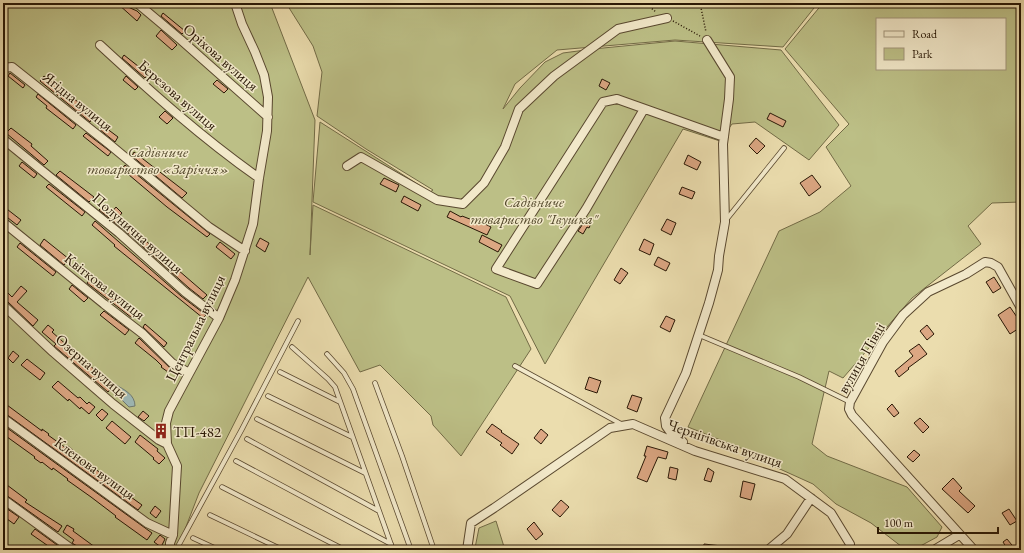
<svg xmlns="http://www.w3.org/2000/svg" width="1024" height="553" font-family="'EB Garamond',serif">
  <rect width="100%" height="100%" fill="#ebddae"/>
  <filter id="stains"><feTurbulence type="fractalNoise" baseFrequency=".005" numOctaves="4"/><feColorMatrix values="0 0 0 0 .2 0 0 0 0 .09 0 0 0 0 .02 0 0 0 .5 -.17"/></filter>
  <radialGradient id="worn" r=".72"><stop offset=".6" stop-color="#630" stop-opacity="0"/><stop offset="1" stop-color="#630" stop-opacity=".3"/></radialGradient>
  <path fill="#bcbf86" stroke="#726b46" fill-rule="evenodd" d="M3,3H270L315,120L310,255L313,205L506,297L531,349L461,456L433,425L431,416L380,365L360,372L308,277L199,493L177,550H3Z
    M286,3H818L783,47L675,40L557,50L515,84L503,109L520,88L545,62L563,53L593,49L675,41L781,50L839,125L809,160L755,122L732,124L720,141L683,129L545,364L510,296L313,202L320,122L430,192L433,190L366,149L317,116L322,72L313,46Z
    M823,3H1021V202L992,203L968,226L981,244L912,298L843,378L829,371L812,444L827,456L907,487L942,527L937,537L913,550H906L871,523L836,504L813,484L771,465L773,461L688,427L779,231L820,212L851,186L826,147L849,124L785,49ZM877,19H1005V69H877Z
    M496,521L505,550H477L475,548L479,528Z"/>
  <path fill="#9eb8b6" stroke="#6f786f" d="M116,385C125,390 135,395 135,406L129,407L114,392Z"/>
  <path fill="#dca783" stroke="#281705" d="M119,3L137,11L141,15L137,21L118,4Z
    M163,13L185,31L182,34L161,16Z
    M161,30L177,45L172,50L156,36Z
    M124,55L148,74L145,78L122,58Z
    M10,73L25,85L23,88L8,76Z
    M44,76L86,108L84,110L93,117L90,122L40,81Z
    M126,76L138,87L135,90L123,80Z
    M602,79L610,83L606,90L599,86Z
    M217,80L228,89L224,93L213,84Z
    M38,94L76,125L73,129L46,108L47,106L36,97Z
    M165,111L173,118L167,124L159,117Z
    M770,113L786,121L783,127L767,119Z
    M102,125L118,137L115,142L99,129Z
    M11,128L32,144L31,146L48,161L44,165L6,133Z
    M86,133L111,152L108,156L83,136Z
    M756,138L765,146L757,154L749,146Z
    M134,152L187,193L182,198L132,156Z
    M688,155L701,162L697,170L684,164Z
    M22,162L37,174L34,178L19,166Z
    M125,165L210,234L207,237L167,207L122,169Z
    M60,171L94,197L89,202L56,175Z
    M812,175L821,187L809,196L800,183Z
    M384,178L399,185L396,192L380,184Z
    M49,184L85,212L82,216L46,187Z
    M682,187L695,192L692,199L679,194Z
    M404,196L421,205L418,211L401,202Z
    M3,206L21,220L17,225L3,214Z
    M103,206L111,213L116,207L122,213L118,218L164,256L163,257L207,295L203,299L189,288L123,229L99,210Z
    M450,211L461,217L462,216L480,223L481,222L491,227L487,235L447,217Z
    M587,218L592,221L589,228L587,227L583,234L578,231Z
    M667,219L676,223L671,235L661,230Z
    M95,221L181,296L206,315L203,318L114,246L115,245L92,225Z
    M482,235L502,245L498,252L479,242Z
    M260,238L269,243L265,252L256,246Z
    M44,239L69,259L64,265L40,245Z
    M644,239L654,244L650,255L639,250Z
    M220,242L235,254L231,259L216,247Z
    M20,243L56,272L53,276L17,247Z
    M658,257L670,263L666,271L654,265Z
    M621,268L628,273L620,284L614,280Z
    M994,277L1001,288L993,293L986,282Z
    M89,280L127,310L134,316L132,318L87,283Z
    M72,285L88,298L84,302L69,289Z
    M21,286L27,291L17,302L38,320L33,326L7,301L3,300L8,293L12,297Z
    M1010,307L1021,323V327L1010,334L998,315Z
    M104,311L129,330L125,335L100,315Z
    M666,316L675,320L670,332L660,327Z
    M145,324L167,343L164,347L143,327Z
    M48,325L54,330L52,332L113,386L108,392L54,346L56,344L42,332Z
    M927,325L934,334L927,340L920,331Z
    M139,338L170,368L168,372L161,367L162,366L156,360L135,343Z
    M919,344L927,354L908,368L909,369L899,377L895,371L913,356L909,351Z
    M13,351L19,356L13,363L8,358Z
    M27,359L45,373L40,380L21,365Z
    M589,377L601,381L597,393L585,389Z
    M58,381L78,398L80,397L87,404L89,402L95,407L89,414L81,407L80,409L69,399L68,401L52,387Z
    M632,395L642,398L637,412L627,408Z
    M892,404L899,413L894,417L887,409Z
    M7,405L42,431V429L49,434L48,435L66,448L68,446L74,451L71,455L87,466L88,464L112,481L118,486L117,487L142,505L138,510L6,414L3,413V410Z
    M102,409L108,414L102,421L96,415Z
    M143,411L149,416L144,421L138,417Z
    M920,418L929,427L923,433L914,423Z
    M112,421L131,437L125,444L106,428Z
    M492,424L502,431L501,432L519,444L512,454L500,445L502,443L486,432Z
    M3,425L152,533L147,540L115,517L116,516L91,497L67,480L68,479L53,468L52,470L42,462L41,463L34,458L35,457L3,434Z
    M541,429L548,435L541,444L534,438Z
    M140,435L158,449L157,451L165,458L159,464L153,459L154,458L135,442Z
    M647,446L668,452L666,459L658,457L647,482L637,478L646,456H644Z
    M914,450L920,455L913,462L907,457Z
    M670,467L678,469L676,480L668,478Z
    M708,468L714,472L711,482L704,480Z
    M953,478L962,488L959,491L975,506L968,513L942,489Z
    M743,481L755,484L751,500L740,497Z
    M7,485L27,500L25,502L62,526L58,532L6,495L3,494V491Z
    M561,500L569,507L560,517L552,510Z
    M3,506L19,517L14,524L3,516Z
    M155,506L161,511L156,518L150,513Z
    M1009,509L1017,521L1010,525L1002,513Z
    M534,522L543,534L536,540L527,529Z
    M67,525L74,529L73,531L99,550H78L77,546L72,543L74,540L63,532Z
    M35,529L64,550H54L31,534Z
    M160,535L165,539L161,547L154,542Z
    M1007,539L1016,550H1008L1003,542Z
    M704,544L722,546V550H703Z"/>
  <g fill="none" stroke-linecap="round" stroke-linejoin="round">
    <defs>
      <path id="service" d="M726,220L784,148
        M699,335L799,377L850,402
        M292,347L328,379L335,387L393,550
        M327,354L344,373L353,389L411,550
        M515,366L623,425
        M280,372L340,402
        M375,383L402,456L434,550
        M268,396L352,437
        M257,419L365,473
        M247,439L379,511
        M236,461L391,544
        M222,487L345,550
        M210,515L283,550
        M193,538L219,550
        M176,550L242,429L298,321"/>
      <path id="minor" d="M137,3L181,40L268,117
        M100,45C151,92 202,138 259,178
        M3,68L12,67L109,144L209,227L245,251
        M644,109L586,209L537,284L496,269L603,102L617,99L724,137
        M3,139L119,233L185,292L219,318
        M347,166L361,157L437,200L463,204L484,183L505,147L519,109L554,76L618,29L667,18
        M3,222L104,304L143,334L172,363L189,373
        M3,305L53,352L113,404L159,440L167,444
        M3,418L147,523L173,535
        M683,442L671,433L666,426L665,418L686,373L709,303L718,270L719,256L725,222L723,144L729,99L730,77L707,40
        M3,499L73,550
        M170,550V543L173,535L177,466L167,444L166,423L169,411L219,318L235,280L253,224L259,178L267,131L268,97L264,75L255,52L242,24L235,3
        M467,550L471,523L494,508L610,428L633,424L695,451L785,479L831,513L850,544L849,550
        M768,550L787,534L811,498
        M934,550L959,535
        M974,550L852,415L849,409L850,402L883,342L903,315L928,292L966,274L985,262L991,263L998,267L1021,308"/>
    </defs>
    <use href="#service" stroke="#59482f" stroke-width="5.5"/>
    <use href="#minor" stroke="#59482f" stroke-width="10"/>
    <path stroke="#281705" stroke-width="1.5" stroke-dasharray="1 2" stroke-linecap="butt" d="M645,3L656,12
      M700,3L706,32
      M673,21L700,36"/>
    <use href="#service" stroke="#f2e9ca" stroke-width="4"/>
    <use href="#minor" stroke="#f2e9ca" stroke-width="8"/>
  </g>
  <defs>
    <symbol id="building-bare" viewBox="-9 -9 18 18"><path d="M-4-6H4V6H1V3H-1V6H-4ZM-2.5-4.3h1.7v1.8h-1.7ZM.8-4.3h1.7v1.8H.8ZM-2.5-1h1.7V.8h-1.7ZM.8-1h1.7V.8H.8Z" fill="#8f2418" stroke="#f2e9ca" stroke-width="2.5" paint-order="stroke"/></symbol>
  </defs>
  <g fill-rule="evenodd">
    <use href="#building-bare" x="150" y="420" width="22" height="22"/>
  </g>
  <g text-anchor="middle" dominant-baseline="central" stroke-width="3" stroke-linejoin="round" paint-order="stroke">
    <g font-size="15" fill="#281705" stroke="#f2e9ca">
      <text transform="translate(221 57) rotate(41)">Оріхова вулиця</text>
      <text transform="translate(178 95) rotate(41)">Березова вулиця</text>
      <text transform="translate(78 101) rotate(39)">Ягідна вулиця</text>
      <text transform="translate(138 233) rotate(41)">Полунична вулиця</text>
      <text transform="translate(105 286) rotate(38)">Квіткова вулиця</text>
      <text transform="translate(195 328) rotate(-64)">Центральна вулиця</text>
      <text transform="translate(861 358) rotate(-60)">вулиця Півці</text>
      <text transform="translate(92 366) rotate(41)">Озерна вулиця</text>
      <text transform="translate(725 443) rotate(19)">Чернігівська вулиця</text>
      <text transform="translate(95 468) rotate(36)">Кленова вулиця</text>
    </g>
    <g font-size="15" font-style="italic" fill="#54492c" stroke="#f2e9ca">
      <text x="158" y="151">Садівниче<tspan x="158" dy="17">товариство «Заріччя»</tspan></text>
      <text x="534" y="201">Садівниче<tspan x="534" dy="17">товариство "Івушка"</tspan></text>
    </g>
    <g font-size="15" fill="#281705" stroke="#f2e9ca" text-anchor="start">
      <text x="173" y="431">ТП-482</text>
    </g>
  </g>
  <rect width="1024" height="553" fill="none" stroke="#ebddae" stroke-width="16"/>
  <rect x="4" y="4" width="1016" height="545" fill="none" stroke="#281705" stroke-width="2"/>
  <rect x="8" y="8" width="1008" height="537" fill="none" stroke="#281705"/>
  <rect x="876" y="18" width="130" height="52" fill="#f2e9ca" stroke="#a1957b"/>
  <rect x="884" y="31" width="20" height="6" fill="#f2e9ca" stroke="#a1957b"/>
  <text x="912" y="38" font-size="12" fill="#281705">Road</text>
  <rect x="884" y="48" width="20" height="12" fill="#bcbf86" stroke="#a1957b"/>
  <text x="912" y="58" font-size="12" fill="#281705">Park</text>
  <path d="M878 527v6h120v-6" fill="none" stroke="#281705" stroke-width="2"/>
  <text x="884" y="527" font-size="12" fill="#281705" stroke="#f2e9ca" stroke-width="3" paint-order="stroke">100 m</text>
  <rect width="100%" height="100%" filter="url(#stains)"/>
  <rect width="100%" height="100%" fill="url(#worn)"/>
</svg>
